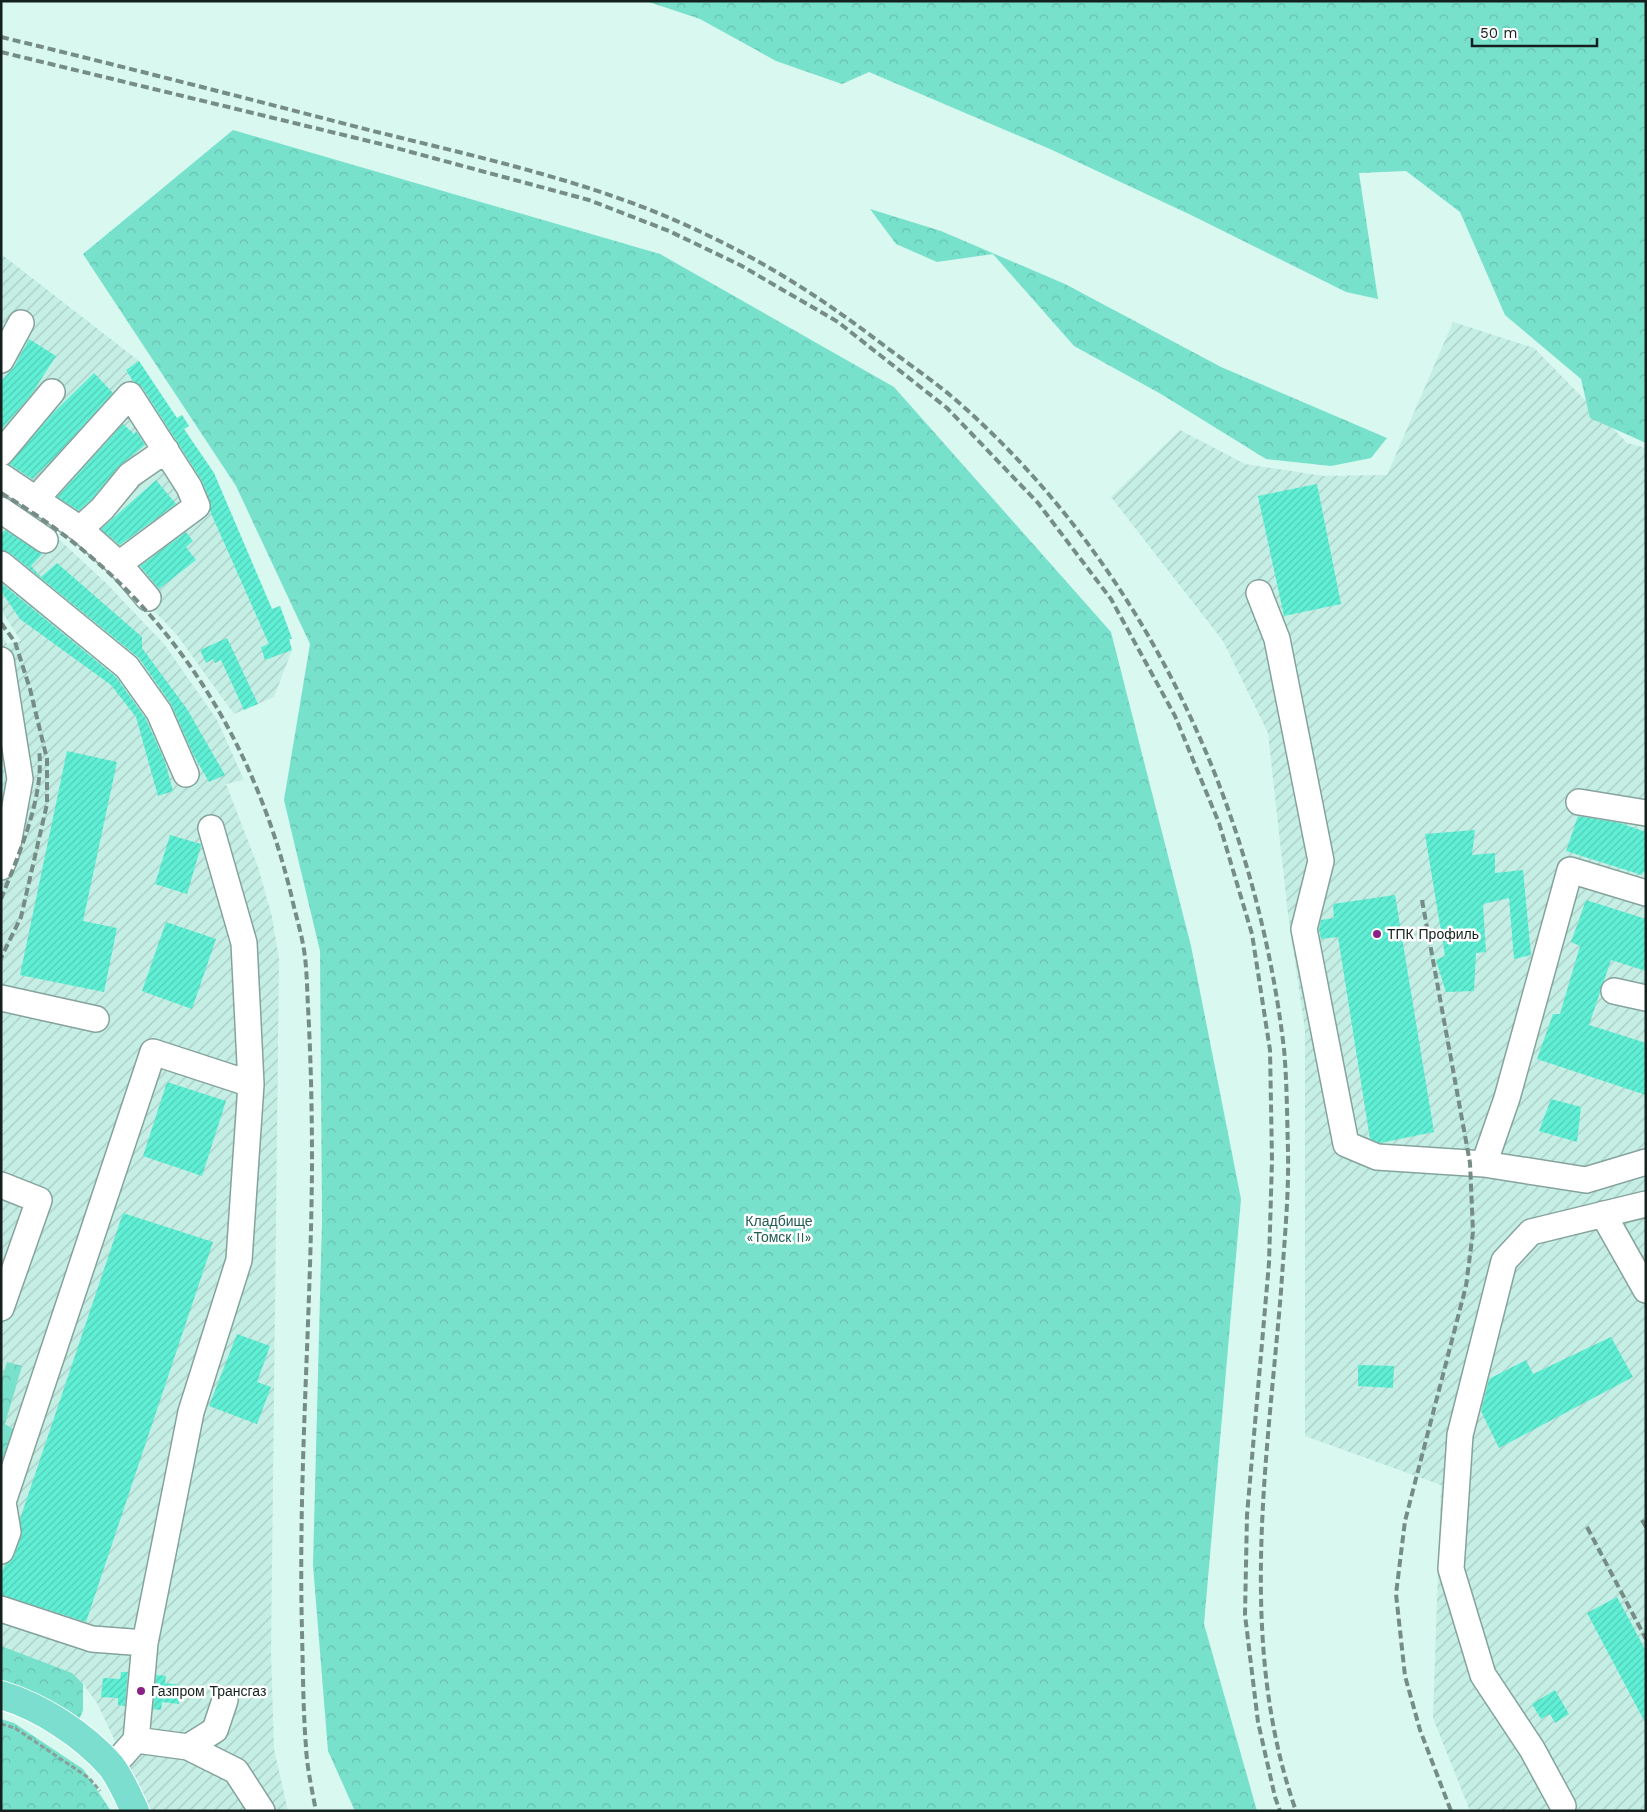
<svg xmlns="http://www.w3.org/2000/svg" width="1647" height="1812" font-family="'Work Sans',sans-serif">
  <defs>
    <pattern id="industrial-furrows" width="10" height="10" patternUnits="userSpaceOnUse" patternTransform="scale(1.25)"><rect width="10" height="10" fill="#c5eee4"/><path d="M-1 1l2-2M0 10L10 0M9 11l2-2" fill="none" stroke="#a8ccc3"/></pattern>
    <pattern id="forest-crowns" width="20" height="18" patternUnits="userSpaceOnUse" patternTransform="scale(1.25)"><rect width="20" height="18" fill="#78e1cc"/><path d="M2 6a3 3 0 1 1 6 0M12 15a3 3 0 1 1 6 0" fill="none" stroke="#67c1af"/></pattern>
    <pattern id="building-hatch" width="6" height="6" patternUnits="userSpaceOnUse" patternTransform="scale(1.25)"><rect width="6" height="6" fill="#5fefd5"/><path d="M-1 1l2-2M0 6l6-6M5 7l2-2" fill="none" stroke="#52cdb6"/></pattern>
  </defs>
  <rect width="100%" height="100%" fill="#d8f8f0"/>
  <path fill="url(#industrial-furrows)" d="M1,254L139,361L176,418L182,415L189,426L184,429L214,473L271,609L280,606L292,639L289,640L292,650L274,697L234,714L177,635L120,574L1,485Z
    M1453,322L1534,348L1627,443L1646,448V1811H1470L1433,1718L1441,1485L1305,1436V1030L1288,914L1268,733L1223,641L1111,497L1180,430L1245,464L1323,476L1387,475Z
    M1,501L24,514L63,543L107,584L164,644L217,720L244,780L226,784L258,867L272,917L279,959L271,1653L274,1749L288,1811H148L97,1703L83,1684L1,1657V634L7,644L21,641L1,610Z"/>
  <path fill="url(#forest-crowns)" d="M646,1H1646V443L1590,418L1581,379L1505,315L1460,212L1406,171L1359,173L1378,299L1346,292L1191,215L1050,149L869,72L842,84L776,61L700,19Z
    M233,130L660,254L894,387L1111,632L1191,946L1241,1199L1204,1624L1257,1811H355L328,1751L313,1565L322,1220L320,951L284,800L310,644L236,486L83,254Z
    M870,209L941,231L1065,284L1221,367L1387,438L1371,458L1331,466L1266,459L1161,394L1074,346L993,254L937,262L896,244Z
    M7,1362L22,1366L5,1424L16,1431L1,1471V1381Z
    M1,1646L72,1673L83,1684V1710L78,1723L1,1697Z
    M1,1719L14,1723L83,1769L111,1811H1Z"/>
  <path fill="url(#building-hatch)" d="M29,339L56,356L31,395L1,430V381L14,367Z
    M139,361L177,418L182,415L189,426L184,429L214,473L272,609L280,606L292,639H289L292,650L265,660L261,647L269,644L210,511V501L202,481L142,387L133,381L126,370Z
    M94,373L113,393L55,457L32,479L9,464L52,414Z
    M123,424L134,434L136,431L145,445L119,466L92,499L79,511L57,497Z
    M156,480L176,504L120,545L101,529Z
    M1317,484L1341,604L1284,616L1258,496Z
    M5,530L42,554L31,566L41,577L57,563L142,637V648L187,709L225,775L209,782L193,754L171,704L139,658L10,553L1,550V534Z
    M186,532L193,541L186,547L196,560L159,589L140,566Z
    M1,583L116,677L146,719L165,762L173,791L158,796L136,717L111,685L20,619L1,591Z
    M227,638L258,704L244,710L221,660L215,663L213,659L206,663L200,650Z
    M67,751L117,762L83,921L117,928L104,992L20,975Z
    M1578,816L1620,823L1646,832V873L1643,872L1642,875L1566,851Z
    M1475,830L1472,855L1495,853V873L1523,870L1531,955L1514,959L1509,898L1483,904L1486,952L1476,953L1474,991L1446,992L1436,960L1445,956L1425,834Z
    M170,835L201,844V846L187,894L155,884Z
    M1395,895L1434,1132L1380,1143L1370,1139L1338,937L1321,939L1319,929L1321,920L1334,918L1333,904Z
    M1586,900L1646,919V971L1611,960L1589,1025L1646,1043V1095L1537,1059L1553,1014H1560L1580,946L1571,942Z
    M166,922L216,939L192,1009L142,991Z
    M167,1082L226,1101L202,1176L143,1156Z
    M1551,1099L1581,1107L1577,1142L1539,1131Z
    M123,1213L213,1242L86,1622L1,1595V1576L5,1564L14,1556L21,1537L20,1519Z
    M237,1334L270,1346L257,1382L271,1387L257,1424L209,1406Z
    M1611,1337L1633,1377L1499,1448L1481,1411L1489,1379L1526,1360L1533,1374Z
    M1358,1365L1394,1366L1393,1388L1358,1386Z
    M1617,1597L1646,1651V1724L1587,1613Z
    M121,1672H128L125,1706L118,1705V1698L101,1697L103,1678L120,1679Z
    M156,1675L166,1676L165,1683L181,1685L179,1704L162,1702L161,1710L153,1709Z
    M1555,1690L1569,1714L1555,1723L1550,1714L1541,1719L1532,1704Z"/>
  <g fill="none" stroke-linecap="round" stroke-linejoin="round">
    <defs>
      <path id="minor" d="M1,360L21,323
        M1,453L52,392
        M1,476L80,529L119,564L148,598
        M35,500L130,395L189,487L197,506L119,564
        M1,510L45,540
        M80,529L102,509L130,475L166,450
        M1,564L127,667L159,712L186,774
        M1259,593L1277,639L1321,861L1304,929L1346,1144L1377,1157L1484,1164L1586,1180L1646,1162
        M1,660L20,779L6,855L1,867
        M1579,802L1646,813
        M1614,991L1646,998
        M1,998L96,1019
        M1484,1164L1507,1098L1570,870L1646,893
        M1,1185L39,1200L1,1308
        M1603,1214L1646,1290
        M1,1551L8,1532L3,1502L153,1052L251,1084
        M1,1609L92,1639L145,1643
        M136,1740L188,1747L236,1771L262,1811
        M188,1747L215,1730L225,1700
        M112,1767L136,1740L145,1643L191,1412L239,1260L251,1084L244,943L211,828
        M1563,1806L1532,1749L1483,1675L1451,1569L1460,1435L1504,1261L1531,1232L1646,1204"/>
      <path id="major" d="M1,1695C41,1707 84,1735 111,1766C121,1779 128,1796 135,1811"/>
    </defs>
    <use href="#minor" stroke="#85a39c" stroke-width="28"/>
    <use href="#major" stroke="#fff" stroke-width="30"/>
    <path stroke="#889f99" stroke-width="3" stroke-dasharray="5 2.5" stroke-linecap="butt" d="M1,1724L15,1728L89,1778L100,1791"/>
    <use href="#minor" stroke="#fff" stroke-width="25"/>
    <use href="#major" stroke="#7bdecf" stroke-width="28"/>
    <path stroke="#768c86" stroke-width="4" stroke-dasharray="8 4" stroke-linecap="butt" d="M1,37C125,67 249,99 373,131C474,156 584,180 679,222C758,257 818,295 886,347C910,365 935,382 957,401C1144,565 1255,804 1284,1049C1287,1082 1287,1117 1288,1151C1289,1197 1284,1245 1281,1291C1267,1463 1237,1644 1296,1811
      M1,52L385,145L589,200L669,231L740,265L838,322L947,408L1038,503L1111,599L1175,716L1219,823L1252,934L1270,1050L1272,1160L1269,1263L1247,1515L1245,1615L1258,1722L1275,1797L1280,1811
      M1,493C155,583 249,723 291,894C295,913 301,931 304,950C307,969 307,989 308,1007C311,1060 312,1113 312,1165C311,1321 298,1477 302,1632C303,1670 303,1709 306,1747C307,1768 312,1790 316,1811
      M1,623L15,642L30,689L47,759V804L21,917L1,958
      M1,899C18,856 45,796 39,750
      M1422,900L1470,1163L1473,1232L1466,1286L1405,1521L1396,1594L1405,1676L1420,1730L1451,1811
      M1642,1520L1646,1527
      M1587,1527L1646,1639"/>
  </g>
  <g fill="#892187" stroke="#fff" stroke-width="2">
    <circle cx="1377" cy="934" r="5"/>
    <circle cx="141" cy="1691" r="5"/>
  </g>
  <g text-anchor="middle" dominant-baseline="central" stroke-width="5" stroke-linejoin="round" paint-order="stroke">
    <g font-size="14" fill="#14201d" stroke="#fff" text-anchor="start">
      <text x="1387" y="934">ТПК Профиль</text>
      <text x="151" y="1691">Газпром Трансгаз</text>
    </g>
    <g font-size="14" fill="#215c51" stroke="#fff">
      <text x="779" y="1221">Кладбище<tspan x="779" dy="16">«Томск II»</tspan></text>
    </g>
  </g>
  <rect width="1647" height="1812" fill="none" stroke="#14201d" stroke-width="5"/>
  <path d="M1472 38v8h125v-8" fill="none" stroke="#14201d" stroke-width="2.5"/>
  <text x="1480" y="38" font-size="15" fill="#14201d" stroke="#ffffff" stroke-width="4" paint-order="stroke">50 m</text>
</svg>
